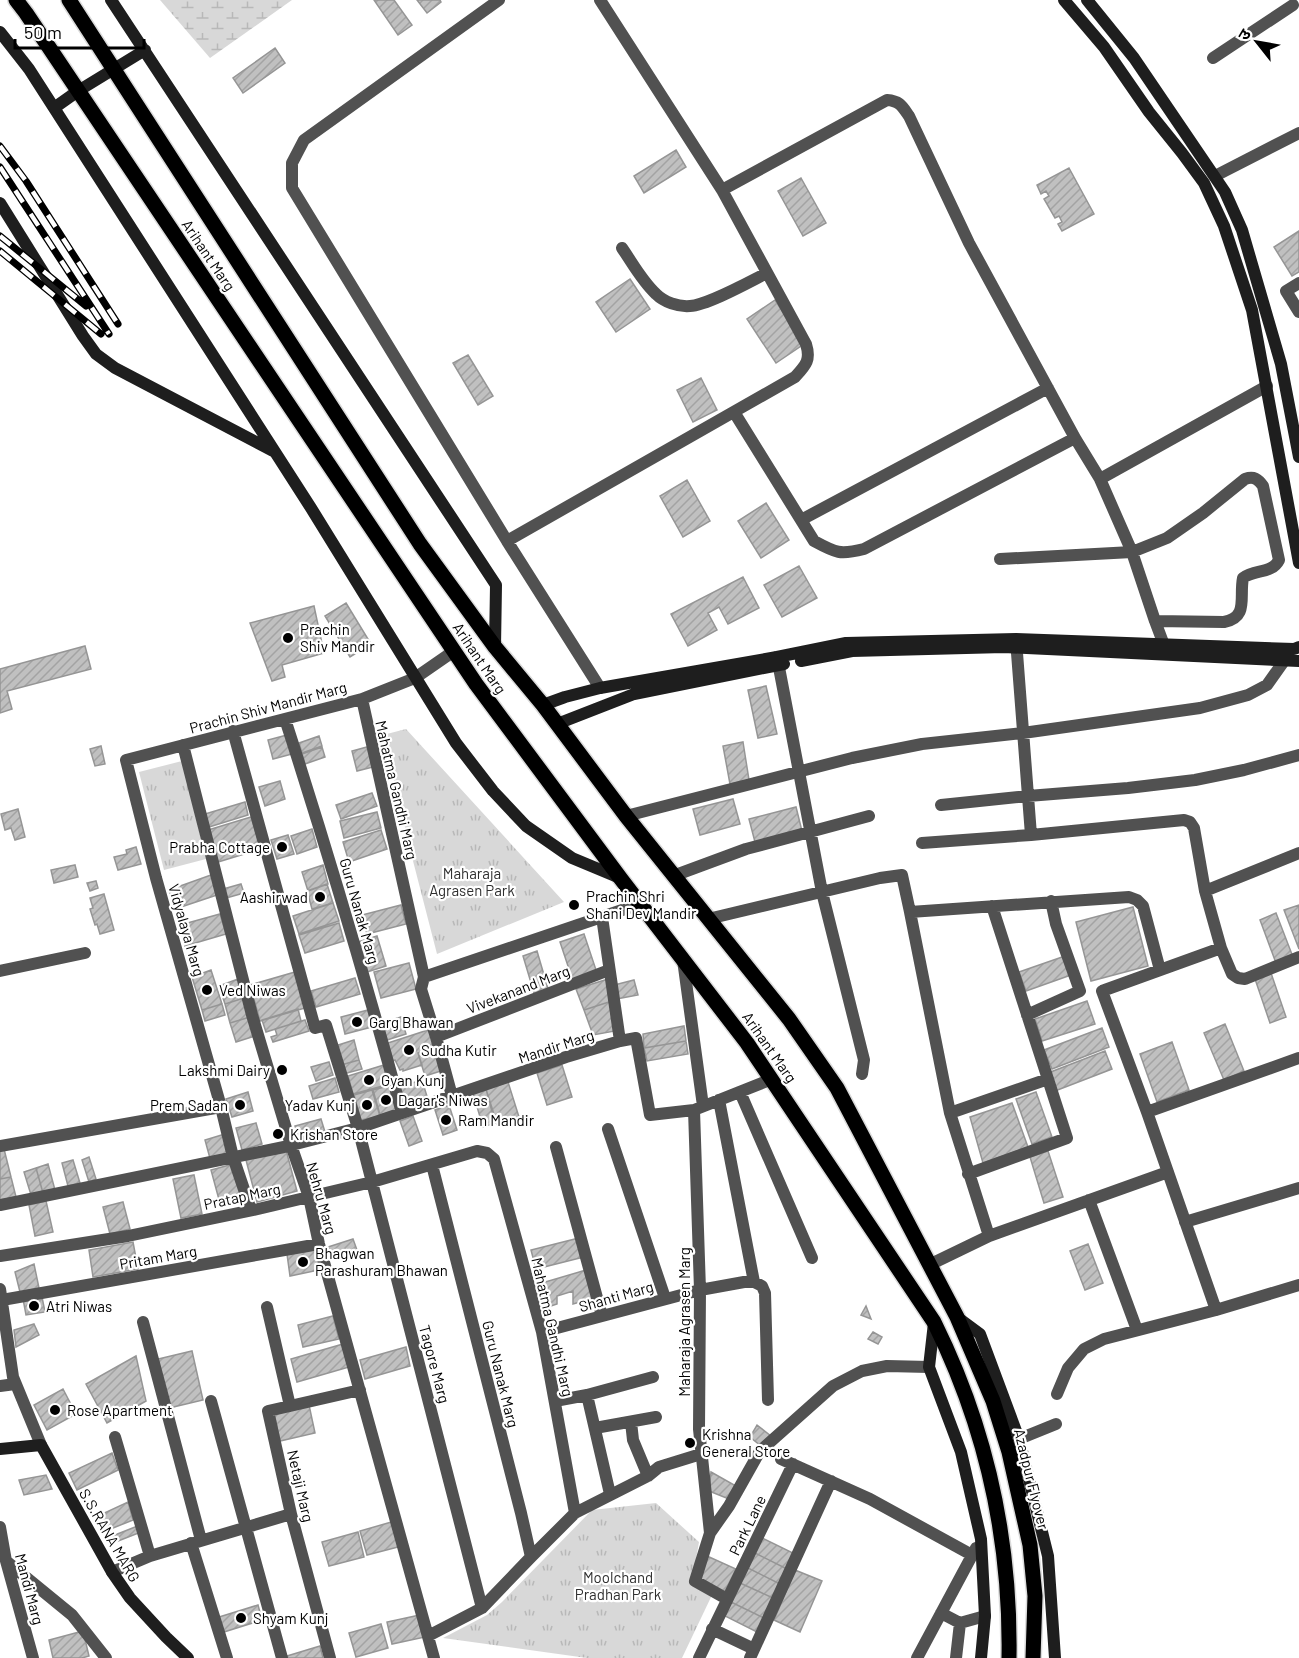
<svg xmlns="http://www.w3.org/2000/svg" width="1299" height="1658" font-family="Barlow,'Noto Sans Devanagari',sans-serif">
  <defs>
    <pattern id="wetland-marsh" width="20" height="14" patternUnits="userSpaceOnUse" patternTransform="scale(1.5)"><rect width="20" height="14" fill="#d8d8d8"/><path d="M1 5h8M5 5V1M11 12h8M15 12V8" fill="none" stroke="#b8b8b8"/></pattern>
    <pattern id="park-tufts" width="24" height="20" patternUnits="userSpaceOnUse" patternTransform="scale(1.5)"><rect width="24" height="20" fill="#d8d8d8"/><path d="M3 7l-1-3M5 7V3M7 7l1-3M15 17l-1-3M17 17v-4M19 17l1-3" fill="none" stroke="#b8b8b8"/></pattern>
    <pattern id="building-hatch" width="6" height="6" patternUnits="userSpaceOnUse" patternTransform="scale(1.5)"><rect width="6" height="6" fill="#c0c0c0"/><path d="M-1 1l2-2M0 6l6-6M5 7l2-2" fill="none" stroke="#a3a3a3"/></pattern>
  </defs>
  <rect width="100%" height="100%" fill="#fff"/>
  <path fill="url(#wetland-marsh)" d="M160,0H292L210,58Z"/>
  <path fill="url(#park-tufts)" d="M406,729L564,902L437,954L412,857L383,735Z
    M182,761L206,859L164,870L139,772Z
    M656,1503L699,1542L692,1583L712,1595L682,1658H587L443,1638L487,1615L502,1602L592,1510Z"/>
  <path fill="url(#building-hatch)" stroke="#959595" stroke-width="1.5" d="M374,0H394L412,25L398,35Z
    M417,0H440L441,2L427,13Z
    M275,48L285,63L243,93L233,78Z
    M676,150L686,167L644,193L634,176Z
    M1069,168L1094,214L1062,231L1058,224L1062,222L1059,216L1055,218L1044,199L1049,196L1046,191L1041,194L1037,185Z
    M801,178L826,223L803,236L778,191Z
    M1299,231V272L1292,276L1274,247Z
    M630,279L650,309L616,332L596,302Z
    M775,300L804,344L776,363L747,319Z
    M468,355L493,396L478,405L453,363Z
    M701,378L717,410L693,422L677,390Z
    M687,480L710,521L683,537L660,496Z
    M766,503L789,540L761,558L738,521Z
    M799,566L817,598L782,617L764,585Z
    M743,577L759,608L728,624L719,607L708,613L717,630L688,646L671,614Z
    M346,603L371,644L350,657L325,616Z
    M314,606L324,653L282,665L285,677L272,681L250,623Z
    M85,646L91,669L7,691L12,709L0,713V669Z
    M766,686L777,734L758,738L748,690Z
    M287,735L292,754L273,759L268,740Z
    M319,736L322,746L302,753L299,743Z
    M743,742L749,780L730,784L723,746Z
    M101,746L105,764L95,766L90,749Z
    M322,747L325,757L305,764L302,754Z
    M367,747L373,767L357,771L352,751Z
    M280,781L285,799L265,806L259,787Z
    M372,793L377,806L341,819L336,805Z
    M733,799L740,824L700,835L693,809Z
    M245,802L248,815L209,827L205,814Z
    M796,807L802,831L755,842L749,819Z
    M18,809L25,837L15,840L11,828L5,830L1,814Z
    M377,812L381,828L344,838L340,821Z
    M251,817L261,849L218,862L208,830Z
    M312,829L317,847L297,854L291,836Z
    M381,830L387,849L349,862L343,842Z
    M288,835L294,854L277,859L271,840Z
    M136,847L141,864L118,870L114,857L127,854L126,850Z
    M75,865L78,877L54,883L51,870Z
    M323,865L328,884L308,891L302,872Z
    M211,875L217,895L175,909L169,890Z
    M96,881L98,888L90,891L87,883Z
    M241,884L244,893L226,898L223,889Z
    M327,884L333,903L312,909L307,891Z
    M104,894L114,930L100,934L97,924L95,925L90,909L93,908L90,898Z
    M333,903L339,921L299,934L293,916Z
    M401,905L406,924L367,934L362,915Z
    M1299,905V949L1284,910Z
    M1133,907L1148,966L1091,981L1076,922Z
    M1276,913L1293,957L1276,963L1260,920Z
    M220,914L226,934L185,946L180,925Z
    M339,923L344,941L305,953L299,935Z
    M584,934L597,973L573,981L560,942Z
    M377,936L386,966L367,972L358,942Z
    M537,951L549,992L535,996L523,956Z
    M1065,956L1071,975L1026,991L1019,972Z
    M409,963L416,989L381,998L374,972Z
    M211,970L222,1004L202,1010L192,977Z
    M295,972L305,1008L260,1021L250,985Z
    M1271,973L1286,1017L1270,1023L1255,979Z
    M355,978L360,994L316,1007L311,991Z
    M238,979L244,998L225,1004L219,986Z
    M608,979L612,1001L584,1010L576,989Z
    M634,980L638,995L616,999L614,985Z
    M244,998L250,1017L230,1023L225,1004Z
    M612,1001L615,1031L593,1035L584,1010Z
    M1087,1001L1095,1024L1042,1041L1035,1019Z
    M222,1004L225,1015L205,1021L202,1010Z
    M298,1009L301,1021L266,1032L262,1020Z
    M368,1010L372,1027L345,1034L341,1017Z
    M250,1017L255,1036L236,1042L230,1023Z
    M401,1017L406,1034L387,1040L382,1023Z
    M305,1020L309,1031L273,1042L271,1037L277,1035L275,1029Z
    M1225,1024L1244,1071L1224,1080L1204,1033Z
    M684,1026L686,1041L644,1048L643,1034Z
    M1102,1028L1109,1047L1052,1069L1044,1050Z
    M428,1030L437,1047L418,1053L422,1065L403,1071V1069L400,1070L395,1060L393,1061L388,1043Z
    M354,1040L359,1060L341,1065L335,1046Z
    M686,1041L688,1054L647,1061L644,1048Z
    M1172,1042L1189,1090L1157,1102L1140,1054Z
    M437,1047L444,1070L425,1076L418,1053Z
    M1105,1051L1112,1069L1055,1091L1048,1073Z
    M359,1060L362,1069L343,1074L341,1065Z
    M329,1062L333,1075L316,1081L311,1067Z
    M384,1065L390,1084L353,1094L348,1076Z
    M562,1065L572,1097L547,1105L537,1073Z
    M335,1078L339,1092L313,1099L309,1086Z
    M422,1080L429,1103L404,1111L396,1088Z
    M508,1082L519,1117L497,1124L486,1089Z
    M392,1085L399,1110L380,1115L373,1090Z
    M486,1089L495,1123L483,1127L473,1093Z
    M372,1090L380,1116L361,1120L354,1095Z
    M248,1092L253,1111L232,1117L226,1099Z
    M1036,1092L1052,1137L1032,1144L1016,1099Z
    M1012,1103L1028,1147L983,1163L970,1117Z
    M449,1105L457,1130L443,1135L435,1110Z
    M413,1116L422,1141L409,1146L400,1121Z
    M321,1119L325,1132L299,1139L295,1126Z
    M256,1123L262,1144L242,1150L236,1128Z
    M225,1134L231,1156L211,1162L205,1140Z
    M4,1149L11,1177L0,1179V1150Z
    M286,1150L297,1191L257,1202L246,1160Z
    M1048,1151L1063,1197L1044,1203L1030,1157Z
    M89,1157L96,1179L89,1182L82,1160Z
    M73,1160L80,1183L68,1186L62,1163Z
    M48,1164L55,1190L43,1193L36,1168Z
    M233,1164L243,1201L221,1207L211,1170Z
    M36,1168L43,1193L31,1195L24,1172Z
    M194,1175L202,1214L181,1218L173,1179Z
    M11,1177L16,1197L0,1200V1179Z
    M46,1201L53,1232L35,1236L29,1205Z
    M123,1202L130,1229L110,1234L103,1207Z
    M579,1238L584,1257L536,1269L531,1250Z
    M353,1239L357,1250L331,1258L328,1247Z
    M133,1242L138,1269L93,1277L89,1250Z
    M1088,1244L1103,1283L1085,1290L1070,1251Z
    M315,1249L319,1270L290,1276L287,1254Z
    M34,1264L39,1288L20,1292L15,1272Z
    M586,1270L594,1298L573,1304V1291L557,1296V1304L542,1309L535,1285Z
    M42,1297L45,1312L26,1315L23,1299Z
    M866,1306L871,1319L861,1315Z
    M333,1316L339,1339L303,1347L298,1325Z
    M34,1324L39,1335L16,1347L14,1330Z
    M873,1332L882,1337L878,1344L868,1339Z
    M343,1344L349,1367L297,1382L291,1359Z
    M406,1347L410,1366L365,1379L360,1360Z
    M192,1351L203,1400L169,1408L158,1359Z
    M136,1356L146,1401L107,1423L86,1384Z
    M63,1389L76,1414L47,1430L34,1405Z
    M309,1405L315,1433L280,1441L274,1413Z
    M757,1425L771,1436L761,1446L750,1437Z
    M112,1453L118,1470L77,1490L69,1473Z
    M711,1472L736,1486L729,1499L709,1491Z
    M46,1475L52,1489L24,1495L19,1480Z
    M128,1502L133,1520L108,1530L100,1515Z
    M395,1521L402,1546L367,1555L360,1531Z
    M140,1525L141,1532L113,1543L110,1537Z
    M358,1532L364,1557L329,1566L322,1542Z
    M762,1538L795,1554L787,1569L755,1553Z
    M755,1553L787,1569L780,1584L748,1568Z
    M707,1556L736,1569L724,1593L696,1580Z
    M748,1568L780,1584L773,1598L740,1583Z
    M795,1570L822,1581L800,1632L774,1620Z
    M740,1583L773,1598L764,1618L731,1602Z
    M731,1602L764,1618L757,1632L725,1616Z
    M258,1605L262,1620L224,1632L219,1617Z
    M420,1615L425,1637L392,1644L387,1622Z
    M381,1624L388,1648L356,1657L349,1633Z
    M83,1631L89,1656L82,1658H53L49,1640Z
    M320,1646L323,1658H288L287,1656Z"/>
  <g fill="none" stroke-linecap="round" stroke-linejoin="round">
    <defs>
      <path id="primary" d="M16,0L26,13L476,684L621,879L747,1043L934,1322C987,1429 1011,1539 1009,1658
        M69,0L420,544L495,647L543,705L626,816L789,1019L837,1088L957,1317L993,1401L1009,1452L1030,1545L1035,1596L1033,1658"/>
    </defs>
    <use href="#primary" stroke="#dbdbdb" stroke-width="18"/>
    <path stroke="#515151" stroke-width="12" d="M499,0L304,140L292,163V188L507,541
      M600,0L722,190
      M1213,58L1293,5
      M1215,176L1299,133
      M622,248C633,264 642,281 656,294C664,302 678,307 690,306C708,305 749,282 767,273
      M1299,283L1286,291L1299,312
      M734,412L814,541C836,553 840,555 864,549L1075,438
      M1100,479L1267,386
      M801,520L1048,388
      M1000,559L1132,552L1167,538L1203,513L1245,479C1254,476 1258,479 1263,486L1279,560C1272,574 1255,569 1243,578C1239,597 1249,617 1224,622L1155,621
      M1016,640L1031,835
      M777,657L822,892L864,1060L862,1074
      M600,688L507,541L795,377C806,365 811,360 806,344L722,190L887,100C900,101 902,106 909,116L969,243L1075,438L1100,479L1132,552L1155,621L1164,645L1165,651
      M362,699L424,977L421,989L436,1037L452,1096
      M285,719C327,849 366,981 402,1113
      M233,731L315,1028L326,1025L358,1128L482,1608
      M183,745L252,1015L291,1145L309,1197L319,1244L434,1658
      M941,805L1028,796L1128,788L1195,780L1244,770L1299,755
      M626,816L852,758L922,744L1023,733L1200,708L1248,695L1267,685L1284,661
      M922,843L1031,835L1184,820L1190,822L1194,828L1205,891L1221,948L1232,974L1238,978L1245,979L1299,957
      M673,876L746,849L869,816
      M1205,891L1299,853
      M910,912L950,1113L989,1236
      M602,917L620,1041
      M708,919L880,878L902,875L910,912L1129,897L1137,900L1143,906L1160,970
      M683,960L703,1106
      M0,971L85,953
      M424,977L640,904
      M1027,1015L1080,991L1056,924L1051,901
      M436,1037L609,970
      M740,1092L812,1258
      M719,1100L754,1282
      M694,1110L700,1290L699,1429L710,1533
      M1147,1112L1299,1058
      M950,1113L1048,1079
      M608,1129L665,1298
      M0,1146L221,1107
      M556,1147L602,1316
      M432,1165L521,1513L531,1557
      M968,1174L1067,1138L992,906
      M1089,1200L1137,1330
      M0,1205L284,1147L358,1128L566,1057L620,1041L636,1038L650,1115L694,1110L772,1079
      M251,1210L233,1157L221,1107L156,878L126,760L362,699L415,678L454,651
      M1185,1222L1299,1188
      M0,1256L128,1236L258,1209L372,1182L477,1151L487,1153L494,1159L542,1332L575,1513
      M929,1265L989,1236L1168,1172
      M0,1289L13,1377L41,1445
      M2,1300L319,1244
      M267,1307L290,1406
      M1216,1310L1147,1112L1102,991L1221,948
      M143,1322L201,1540
      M542,1332L700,1290L744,1282H754L762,1286L765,1293L768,1400
      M0,1386L15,1384
      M1057,1394L1068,1368L1084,1349L1104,1339L1216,1310L1299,1285
      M587,1395L610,1494
      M211,1401L282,1658
      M555,1401L587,1395L653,1377
      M631,1422L633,1440L648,1476
      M595,1428L656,1417
      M115,1437L150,1556
      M1019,1439L1056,1424
      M781,1459L870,1499L972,1555
      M0,1527L6,1561L33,1658
      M191,1543L227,1658
      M6,1561L72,1615L106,1658
      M112,1572L150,1556L291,1514
      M727,1599L695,1581L710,1533L729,1506L760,1451L833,1386L862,1371L887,1366L929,1367
      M941,1613L960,1623L985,1616
      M712,1629L754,1649
      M428,1636L482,1608L531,1557L575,1513L648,1476L659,1467L701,1454
      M330,1658L291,1514L268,1411L360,1390
      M699,1658L793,1464
      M750,1658L831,1481
      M917,1658L976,1548
      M956,1658L960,1623"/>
    <path stroke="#1e1e1e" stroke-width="12" d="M111,0L496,585L495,647
      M1064,0L1104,47L1149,112L1182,153L1204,183L1224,226L1252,310L1299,563
      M1087,0L1134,58L1225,192L1242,230L1281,364L1299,457
      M0,32L29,69L311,508L456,743L493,791L526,826L572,858L620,878
      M54,108L78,91L145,50
      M0,203L83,336L96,354L115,368L273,451
      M801,661L852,651L1004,647L1299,661
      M543,705L565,697L600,688L777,657L846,643L1016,639L1294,649L1299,647
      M557,724L634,694L784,664
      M957,1317L980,1334L1019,1439L1048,1556L1055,1658
      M934,1323L929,1367L961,1452L981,1539L985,1616L981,1658
      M0,1449L41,1445L112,1572L130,1598L166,1637L188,1658"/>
    <use href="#primary" stroke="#000" stroke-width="15"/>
    <defs>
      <path id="rail" d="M0,146L26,181L118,324
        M0,167L109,334
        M0,236L86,306
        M0,251L101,334"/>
    </defs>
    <use href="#rail" stroke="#000" stroke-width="7"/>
    <use href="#rail" stroke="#fff" stroke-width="4.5" stroke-dasharray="14" stroke-linecap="butt"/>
  </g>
  <g fill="#000" stroke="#fff" stroke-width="2">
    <circle cx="288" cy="638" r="6"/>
    <circle cx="282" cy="847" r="6"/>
    <circle cx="320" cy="897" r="6"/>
    <circle cx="574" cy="905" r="6"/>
    <circle cx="207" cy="990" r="6"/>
    <circle cx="357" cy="1022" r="6"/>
    <circle cx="409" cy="1050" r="6"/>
    <circle cx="282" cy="1070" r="6"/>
    <circle cx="369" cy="1080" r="6"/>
    <circle cx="386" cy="1100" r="6"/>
    <circle cx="240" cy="1105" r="6"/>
    <circle cx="367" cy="1105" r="6"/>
    <circle cx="446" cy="1120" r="6"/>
    <circle cx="278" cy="1134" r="6"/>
    <circle cx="303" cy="1262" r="6"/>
    <circle cx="34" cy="1306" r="6"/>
    <circle cx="55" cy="1410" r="6"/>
    <circle cx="690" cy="1443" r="6"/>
    <circle cx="241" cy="1618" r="6"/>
  </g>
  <g text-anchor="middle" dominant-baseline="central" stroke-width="4.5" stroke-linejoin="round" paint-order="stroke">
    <g font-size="15" fill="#000" stroke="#fff">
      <text transform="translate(209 255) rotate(56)">Arihant Marg</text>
      <text transform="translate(480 658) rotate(56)">Arihant Marg</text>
      <text transform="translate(268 707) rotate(-15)">Prachin Shiv Mandir Marg</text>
      <text transform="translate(397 790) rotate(77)">Mahatma Gandhi Marg</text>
      <text transform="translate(360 911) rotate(74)">Guru Nanak Marg</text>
      <text transform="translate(187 930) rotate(74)">Vidyalaya Marg</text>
      <text transform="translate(518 989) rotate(-21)">Vivekanand Marg</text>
      <text transform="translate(556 1046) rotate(-18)">Mandir Marg</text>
      <text transform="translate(770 1047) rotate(55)">Arihant Marg</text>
      <text transform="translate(242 1196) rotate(-12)">Pratap Marg</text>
      <text transform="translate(322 1198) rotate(74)">Nehru Marg</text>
      <text transform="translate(158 1257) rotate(-10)">Pritam Marg</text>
      <text transform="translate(616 1296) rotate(-16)">Shanti Marg</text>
      <text transform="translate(684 1322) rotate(-90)">Maharaja Agrasen Marg</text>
      <text transform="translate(553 1327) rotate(77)">Mahatma Gandhi Marg</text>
      <text transform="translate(435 1364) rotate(75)">Tagore Marg</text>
      <text transform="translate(501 1374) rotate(76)">Guru Nanak Marg</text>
      <text transform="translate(1032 1479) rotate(76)">Azadpur Flyover</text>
      <text transform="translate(301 1486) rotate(77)">Netaji Marg</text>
      <text transform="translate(747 1525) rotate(-64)">Park Lane</text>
      <text transform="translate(110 1535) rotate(60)">S.S.RANA MARG</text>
      <text transform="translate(30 1589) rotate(75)">Mandi Marg</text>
    </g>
    <g font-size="15" fill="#000" stroke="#fff" text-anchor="start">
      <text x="300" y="629">Prachin<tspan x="300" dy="17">Shiv Mandir</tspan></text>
      <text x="270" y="847" text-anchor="end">Prabha Cottage</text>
      <text x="586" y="896">Prachin Shri<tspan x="586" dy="17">Shani Dev Mandir</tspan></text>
      <text x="308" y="897" text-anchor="end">Aashirwad</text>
      <text x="219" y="990">Ved Niwas</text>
      <text x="369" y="1022">Garg Bhawan</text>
      <text x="421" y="1050">Sudha Kutir</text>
      <text x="270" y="1070" text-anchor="end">Lakshmi Dairy</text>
      <text x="381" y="1080">Gyan Kunj</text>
      <text x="398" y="1100">Dagar's Niwas</text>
      <text x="228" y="1105" text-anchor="end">Prem Sadan</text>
      <text x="355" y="1105" text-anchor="end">Yadav Kunj</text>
      <text x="458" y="1120">Ram Mandir</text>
      <text x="290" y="1134">Krishan Store</text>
      <text x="315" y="1253">Bhagwan<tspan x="315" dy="17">Parashuram Bhawan</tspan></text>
      <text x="46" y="1306">Atri Niwas</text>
      <text x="67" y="1410">Rose Apartment</text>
      <text x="702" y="1434">Krishna<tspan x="702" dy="17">General Store</tspan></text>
      <text x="253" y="1618">Shyam Kunj</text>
    </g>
    <g font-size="15" fill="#2f2f2f" stroke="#fff">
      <text x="472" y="873">Maharaja<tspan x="472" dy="17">Agrasen Park</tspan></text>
      <text x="618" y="1577">Moolchand<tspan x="618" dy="17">Pradhan Park</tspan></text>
    </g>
  </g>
  <g transform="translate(1257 42) rotate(301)" stroke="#ffffff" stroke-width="4.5" paint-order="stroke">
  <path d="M0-4.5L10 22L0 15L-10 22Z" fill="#000000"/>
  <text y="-9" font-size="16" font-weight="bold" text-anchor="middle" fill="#000000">उ</text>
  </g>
  <path d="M15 39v9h129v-9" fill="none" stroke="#000000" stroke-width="3"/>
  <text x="24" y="39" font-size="18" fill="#000000" stroke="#ffffff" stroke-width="4.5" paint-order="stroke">50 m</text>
</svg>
